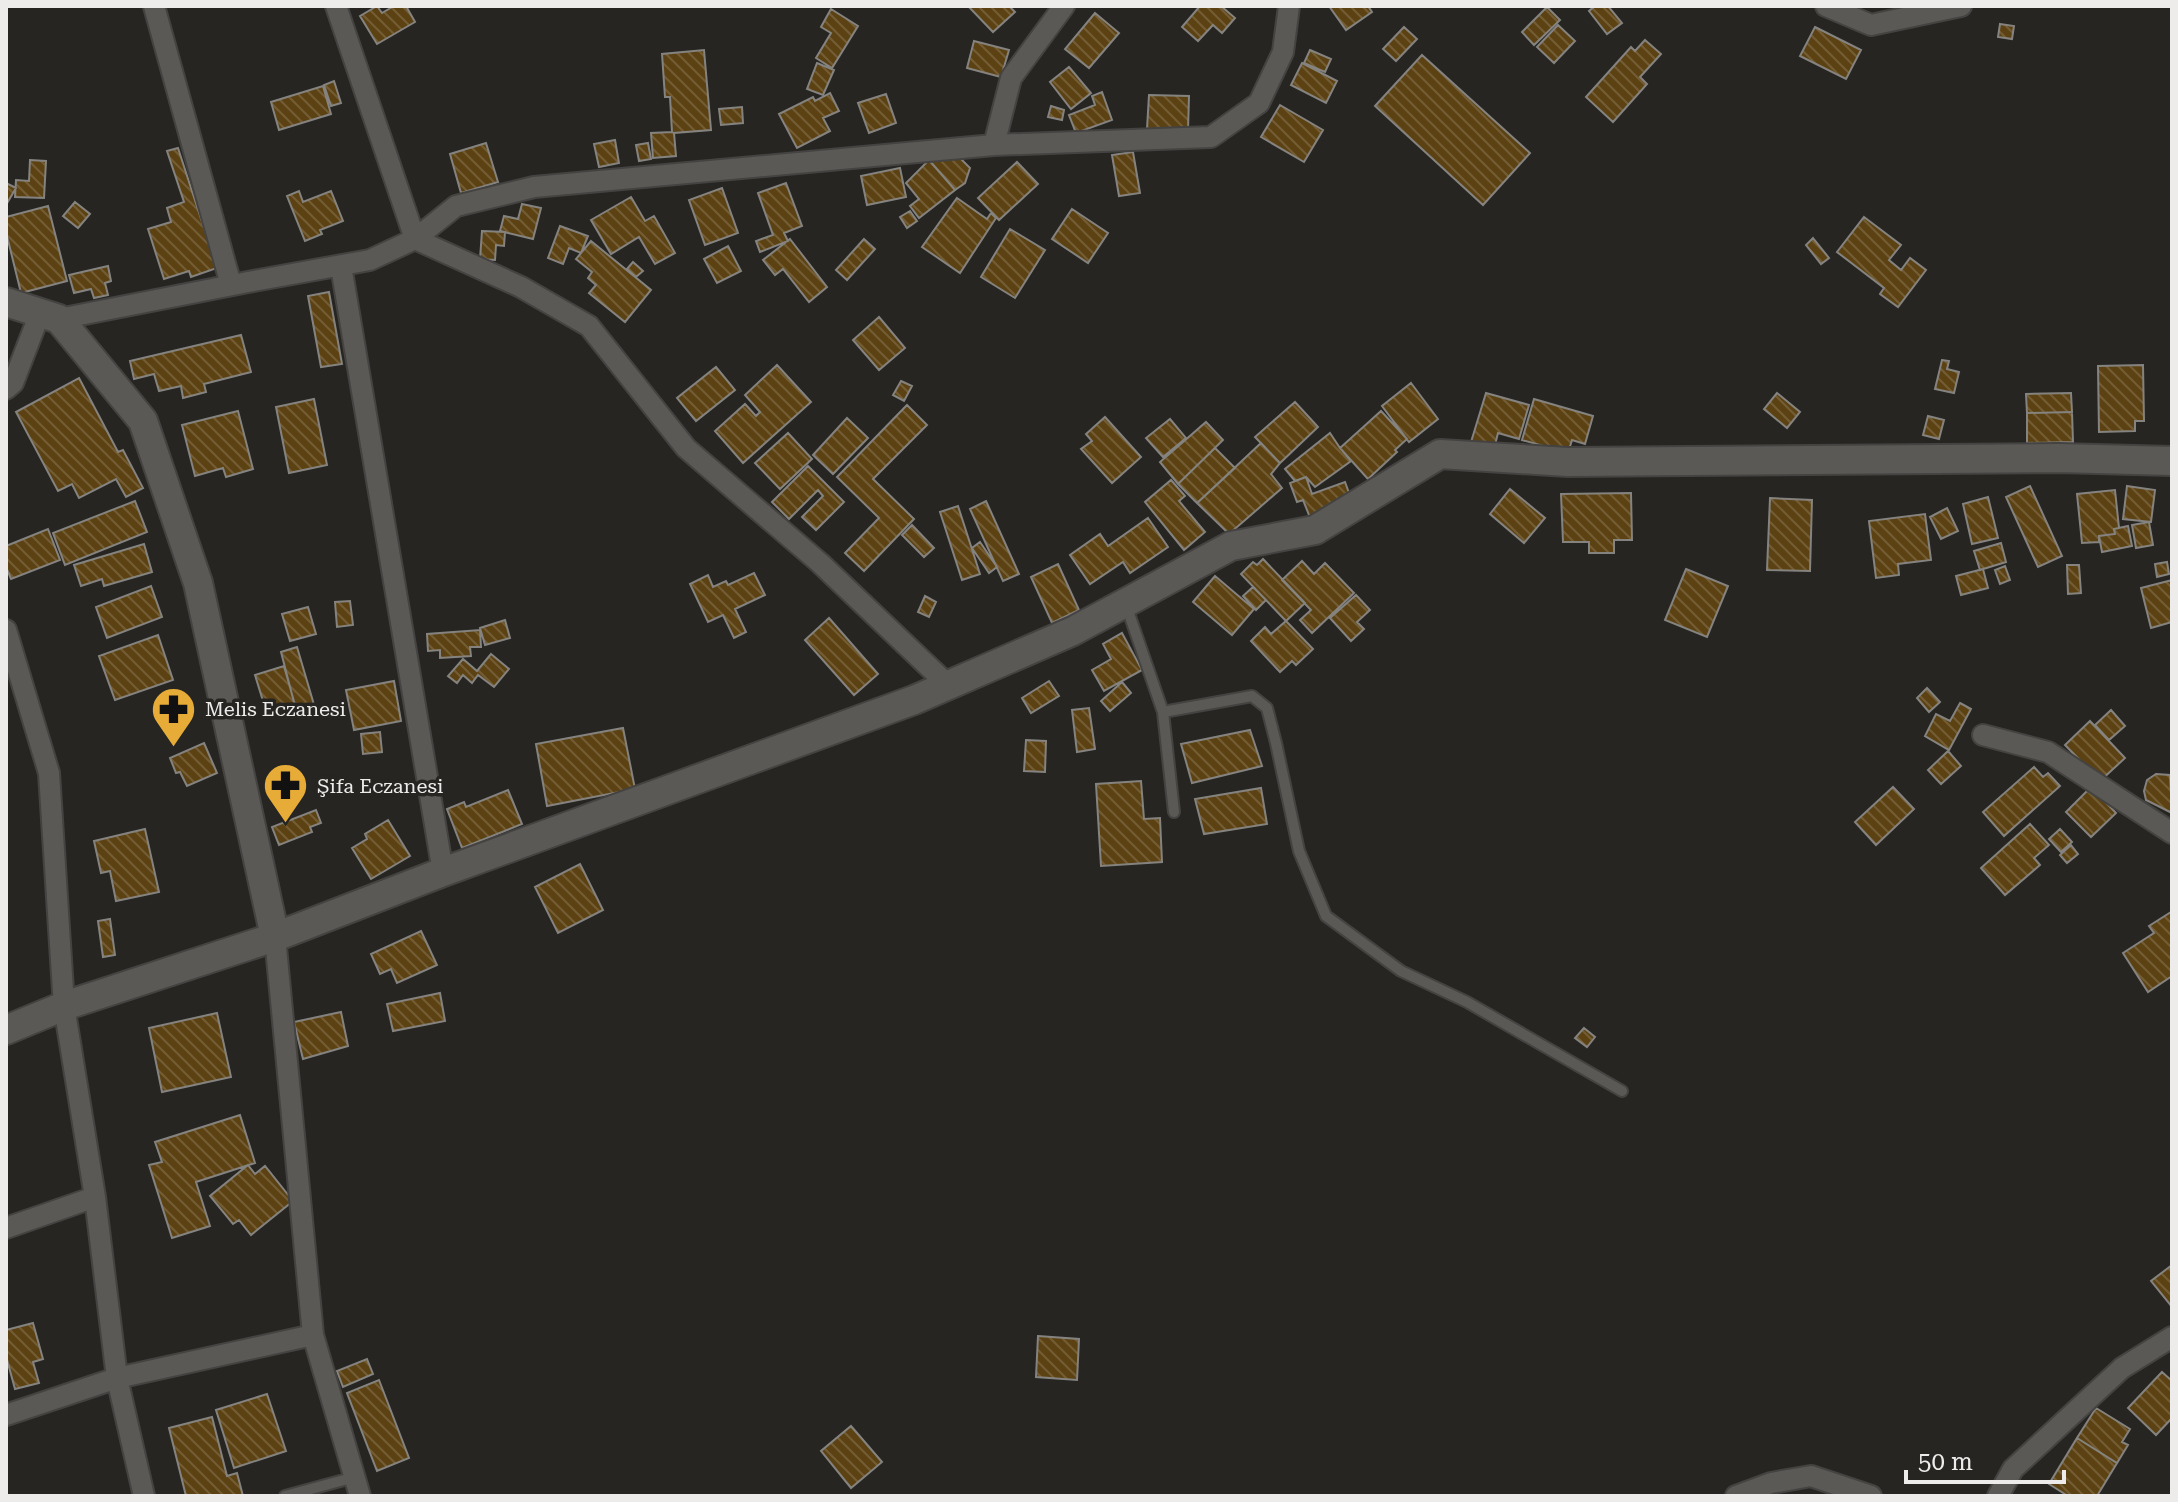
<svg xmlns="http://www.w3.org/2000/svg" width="2178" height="1502" font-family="'Roboto Serif',serif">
  <defs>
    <pattern id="building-back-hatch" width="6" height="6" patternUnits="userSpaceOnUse" patternTransform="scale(2)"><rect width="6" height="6" fill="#5c4212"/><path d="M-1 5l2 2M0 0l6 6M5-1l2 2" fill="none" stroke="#745d35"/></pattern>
  </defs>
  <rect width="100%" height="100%" fill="#262522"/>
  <path fill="url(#building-back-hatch)" stroke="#85837f" stroke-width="2" d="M377,6L382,13L394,6H406L415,22L377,44L360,16Z
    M968,6H1009L1015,12L993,32Z
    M1200,6H1221L1235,18L1222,33L1213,25L1198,41L1182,27Z
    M1329,6H1368L1372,12L1346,30Z
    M1595,6H1608L1622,23L1607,34L1589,11Z
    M1547,7L1560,20L1534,45L1522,32Z
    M831,9L858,26L832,68L816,58L831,33L821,27Z
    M1095,13L1119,33L1089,68L1065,49Z
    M2000,24L2014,26L2012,39L1998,37Z
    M1558,25L1575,41L1554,63L1537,47Z
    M1404,27L1417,39L1396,61L1383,49Z
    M1815,27L1861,50L1846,79L1800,56Z
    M1645,40L1661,54L1640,77L1647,84L1613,122L1586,97L1631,47L1635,51Z
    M974,41L1009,50L1001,77L967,68Z
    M704,50L711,130L674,133L676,156L653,158L651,133L672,132L670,97H665L662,54Z
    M1310,50L1331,59L1325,72L1304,63Z
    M1422,55L1530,153L1483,205L1375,106Z
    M817,63L834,70L823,95L807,89Z
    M1302,63L1337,81L1326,103L1291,85Z
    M1069,67L1091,93L1071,109L1050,82Z
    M334,81L341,103L331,106L324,85Z
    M323,86L331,114L279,130L271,102Z
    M1102,92L1112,120L1076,133L1069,115L1095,105L1092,96Z
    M830,93L839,111L823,118L830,131L797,148L779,114L813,97L815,101Z
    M886,94L896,123L869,133L858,103Z
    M1149,95L1189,96L1188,130L1147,129Z
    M1280,105L1323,130L1304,162L1261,137Z
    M1051,106L1064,110L1062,120L1048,117Z
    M742,107L743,123L721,125L719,109Z
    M615,140L619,163L599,167L594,144Z
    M486,143L498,182L461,193L450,154Z
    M648,143L651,159L639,161L636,145Z
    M178,148L217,268L191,277L189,271L164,279L148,229L171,222L167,208L184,202L167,151Z
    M1133,152L1140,193L1119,196L1112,155Z
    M959,157L970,168L965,183L955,190L929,160Z
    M30,160L46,161L44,198L15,197L16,180L29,181Z
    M929,160L955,190L919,218L910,206L919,199L906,183Z
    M1017,162L1038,184L999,220L978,198Z
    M900,168L906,197L867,205L861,176Z
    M6,183L16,188L6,205Z
    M786,183L802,226L784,233L788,241L760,252L756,241L773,235L758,193Z
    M722,188L738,233L705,245L689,200Z
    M299,191L303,202L331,191L343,221L320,230L322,234L305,241L287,196Z
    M631,197L645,221L654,216L675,253L655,264L639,237L611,254L591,220Z
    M957,198L987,219L991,213L996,218L960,273L922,247Z
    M75,202L90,214L78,228L63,216Z
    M522,204L541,208L533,239L500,231L504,216L518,219Z
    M48,206L67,281L21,293L6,232V217Z
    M1072,209L1108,233L1088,263L1052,239Z
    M910,211L917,221L907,228L900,217Z
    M1864,217L1901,245L1889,260L1901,270L1910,258L1926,270L1898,307L1880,294L1884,288L1837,252Z
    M560,226L588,236L581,253L569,248L563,264L548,258Z
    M1010,229L1045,250L1015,298L981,277Z
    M482,231L505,232L504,246L496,245L495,260L480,259Z
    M1813,238L1829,258L1821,264L1806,245Z
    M790,239L827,287L809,302L783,269L775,275L763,260Z
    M864,239L875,249L847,280L836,270Z
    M591,241L651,290L625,322L589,293L596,285L588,278L592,272L576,259Z
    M728,246L741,271L717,283L704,259Z
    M633,262L643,271L636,277L627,269Z
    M108,266L111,281L105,283L108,295L94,298L91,289L74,293L69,275Z
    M329,292L342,364L321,367L308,296Z
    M879,317L905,348L879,370L853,340Z
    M241,335L251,372L204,384L206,392L183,398L181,386L159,391L154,374L134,379L130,361Z
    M1942,360L1949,361L1947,369L1959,372L1954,393L1935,389Z
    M777,365L811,402L743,463L715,431L745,404L756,416L760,412L745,395Z
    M2143,365L2144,421H2135V431L2099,432L2098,366Z
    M716,367L735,390L696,421L677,398Z
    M79,378L118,452L123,450L143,488L126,497L116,479L79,498L72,484L58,491L16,412Z
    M901,381L912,386L904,401L893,395Z
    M1411,383L1438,419L1409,442L1382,406Z
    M1486,393L1529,405L1519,439L1498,433L1494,449L1471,442Z
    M1777,393L1800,412L1787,428L1764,409Z
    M2071,393L2072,412L2027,413L2026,394Z
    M314,399L327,465L289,473L276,407Z
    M1534,399L1593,416L1585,444L1572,440L1568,453L1522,440Z
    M1295,402L1318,427L1280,463L1255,437Z
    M907,405L927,425L873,479L914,519L864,571L845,553L879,518L837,477Z
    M238,411L253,469L226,477L223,468L195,476L182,425Z
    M1381,411L1407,439L1395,450L1397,452L1368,479L1340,448Z
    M2072,412L2073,442L2027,443V413Z
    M1928,416L1944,420L1939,439L1923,435Z
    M1105,417L1141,457L1112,483L1081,449L1092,441L1086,434Z
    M847,418L868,438L833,474L813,455Z
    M1170,419L1186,438L1163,457L1146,438Z
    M1206,422L1223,440L1178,484L1160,462Z
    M788,433L812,459L780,489L755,463Z
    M1330,433L1340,448L1351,461L1315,487L1306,477L1295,481L1285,469Z
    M1261,443L1280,463L1271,474L1282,488L1229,534L1197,503Z
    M1215,448L1235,468L1197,503L1178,484Z
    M808,466L844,502L816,530L802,517L823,496L818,490L789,519L772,502Z
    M1306,477L1312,494L1345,482L1353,504L1311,520L1303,500L1297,502L1290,483Z
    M1171,480L1185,496L1179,501L1205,532L1184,550L1145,502Z
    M2030,486L2062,556L2038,567L2006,497Z
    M2127,486L2155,490L2151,522L2123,519Z
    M1510,489L1545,518L1524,543L1490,514Z
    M2115,490L2119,528L2114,529L2115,534L2099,536V542L2082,543L2077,494Z
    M1631,493L1632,540H1614V553H1589V542H1563L1561,494Z
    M1988,497L1998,538L1972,544L1963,504Z
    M1770,498L1812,500L1810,571L1767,570Z
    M135,501L147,532L65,565L53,533Z
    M986,501L1019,574L1003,581L970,509Z
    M958,506L980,574L962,580L940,512Z
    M1947,508L1958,531L1941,539L1930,517Z
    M1925,514L1931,560L1898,564L1899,575L1876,578L1869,521Z
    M1148,518L1168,547L1130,573L1123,562L1090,584L1070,555L1100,534L1108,546Z
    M2149,522L2153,545L2136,548L2132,525Z
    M912,525L934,548L924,557L902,535Z
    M2128,526L2132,546L2102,552L2099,536L2115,534L2114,529Z
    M48,529L60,560L11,579L6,567V546Z
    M980,542L997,567L989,573L972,548Z
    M2001,543L2006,562L1980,570L1974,551Z
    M144,544L152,572L104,586L102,579L81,586L74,565Z
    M1263,559L1305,603L1286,621L1241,574L1253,562L1257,565Z
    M1302,561L1314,574L1325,563L1354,593L1312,633L1300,620L1311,610L1282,580Z
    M2167,562L2169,574L2157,577L2155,564Z
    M1058,564L1079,610L1052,623L1031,577Z
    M2067,565H2079L2081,593L2068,594Z
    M2005,566L2010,580L2000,584L1995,570Z
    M1686,569L1728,586L1707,637L1665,620Z
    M1983,569L1988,588L1961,595L1956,576Z
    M754,573L765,595L735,609L746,632L734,638L723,615L708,622L690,584L708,575L713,587L726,581L728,585Z
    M1215,576L1254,609L1232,635L1193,602Z
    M2172,580V622L2151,628L2141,588Z
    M151,586L162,617L107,638L96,607Z
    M1253,587L1266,600L1256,610L1243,596Z
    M1356,595L1370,610L1357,622L1364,629L1351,641L1330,618Z
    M925,596L936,602L929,617L918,612Z
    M350,601L353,625L337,627L335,602Z
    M308,607L316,634L290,641L282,614Z
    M829,618L878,674L854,695L805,640Z
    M505,620L510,638L485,645L480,628Z
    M1286,621L1313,649L1296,665L1292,661L1280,672L1251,641L1265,627L1271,634Z
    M480,630L481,647H470L471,656L440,658V650L428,651L427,634Z
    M1122,633L1142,670L1104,691L1092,670L1111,659L1103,644Z
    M158,635L173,680L115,700L99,656Z
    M297,647L315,708L297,714L281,652Z
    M491,654L509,669L494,687L478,675L472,683L463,675L457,683L448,676L463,659L477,671Z
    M284,666L295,705L267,714L255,675Z
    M394,681L401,721L354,730L346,690Z
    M1049,681L1059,696L1031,713L1022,698Z
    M1122,682L1131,693L1110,711L1101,701Z
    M1927,688L1940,702L1929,712L1917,698Z
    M1960,703L1971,709L1949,750L1925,736L1936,714L1950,721Z
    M1089,708L1095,749L1077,752L1072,710Z
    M2111,710L2125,726L2109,740L2095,725Z
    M2090,721L2125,758L2100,781L2065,745Z
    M623,728L635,789L547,806L536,744Z
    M1250,730L1262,766L1192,783L1181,744Z
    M380,732L382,752L363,754L361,734Z
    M1026,740L1046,741L1045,772L1024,771Z
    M204,743L217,773L187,786L180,772L176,773L170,758Z
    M1948,751L1961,766L1941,784L1928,770Z
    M2034,767L2043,777L2048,773L2060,786L2004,836L1983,812Z
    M2156,774L2170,775L2172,813L2146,800L2144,791L2147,780Z
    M1141,781L1144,819L1160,818L1162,862L1101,866L1096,784Z
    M1893,787L1914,809L1876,845L1855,822Z
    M2091,787L2116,813L2091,837L2066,812Z
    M1261,788L1267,824L1204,834L1195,799Z
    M508,790L522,824L462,848L447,809L464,802L466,807Z
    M316,810L321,823L310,827L312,832L279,845L272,827Z
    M388,820L410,856L371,879L352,848L367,839L365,834Z
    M2030,824L2049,845L2034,858L2040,865L2005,895L1981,868Z
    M145,829L159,892L116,901L110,871L101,873L94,841Z
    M2060,829L2072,842L2061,852L2049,839Z
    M2071,845L2078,854L2067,863L2060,855Z
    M580,864L603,910L558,933L535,887Z
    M2171,912L2172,976L2148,992L2123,953L2154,933L2149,926Z
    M110,919L115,955L103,957L98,921Z
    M421,931L437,965L397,983L391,969L380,974L371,954Z
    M440,993L445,1021L393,1031L387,1004Z
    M341,1012L348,1046L303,1059L294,1022Z
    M217,1013L231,1077L162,1092L149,1028Z
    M1584,1028L1595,1037L1587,1047L1575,1038Z
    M240,1115L255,1163L196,1182L210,1226L172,1238L149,1165L162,1162L155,1142Z
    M248,1165L255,1174L265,1166L293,1201L251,1235L239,1220L233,1224L210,1196Z
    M2172,1265V1307L2151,1281Z
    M33,1323L43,1359L33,1362L39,1383L15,1389L6,1356V1330Z
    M1038,1336L1079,1339L1077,1380L1036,1377Z
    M367,1359L373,1374L343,1387L337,1371Z
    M2162,1372L2172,1381V1418L2156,1435L2128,1408Z
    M379,1380L409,1458L377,1471L347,1393Z
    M267,1394L286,1451L234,1468L216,1410Z
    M2096,1408L2130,1429L2122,1442L2128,1445L2117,1463L2077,1438Z
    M212,1417L227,1476L237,1473L243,1496H186L169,1428Z
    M851,1426L882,1462L851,1488L821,1451Z
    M2077,1438L2117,1463L2097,1496H2068L2049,1484Z"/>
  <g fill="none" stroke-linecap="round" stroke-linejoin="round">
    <defs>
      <path id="lane" d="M1126,605L1163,712L1174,812
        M1163,712L1252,696L1267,708L1276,743L1299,851L1326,916L1401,971L1467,1002L1622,1091
        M285,1496L355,1477"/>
      <path id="street" d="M154,6L231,285
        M336,6L415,239L456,206L534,187L994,145L1211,137L1259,103L1283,52L1289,6
        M1826,6L1871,25L1961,6
        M994,145L1011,78L1064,6
        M341,266L443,872
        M59,319L248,282L370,260L415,239L521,287L589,326L686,448L820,563L948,685
        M6,389L13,383L40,313
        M6,630L49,773L64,1006L95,1197L117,1378L6,1415
        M1983,735L2048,752L2172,833
        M275,937L313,1335L360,1496
        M6,1228L95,1197
        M144,1496L117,1378L313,1335
        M1736,1496L1771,1483L1811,1476L1871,1496
        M1998,1496L2013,1469L2122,1368L2172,1337"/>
      <path id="secondary" d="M6,302L59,319L143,421L198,583L275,937
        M6,1030L64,1006L275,937L443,872L914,700L1073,631L1231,546L1315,530L1440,454L1568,462L2059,458L2172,461"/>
    </defs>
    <use href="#lane" stroke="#444341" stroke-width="14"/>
    <use href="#street" stroke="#444341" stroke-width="24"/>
    <use href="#secondary" stroke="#444341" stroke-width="32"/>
    <use href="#lane" stroke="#5b5956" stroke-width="10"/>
    <use href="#street" stroke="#5b5956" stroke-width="20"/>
    <use href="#secondary" stroke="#5b5956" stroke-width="28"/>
  </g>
  <defs>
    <symbol id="pharmacy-pin" viewBox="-11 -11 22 30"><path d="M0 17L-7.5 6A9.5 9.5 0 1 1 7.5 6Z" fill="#e7ac37" stroke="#262522"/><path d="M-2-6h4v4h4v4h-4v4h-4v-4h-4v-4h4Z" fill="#111"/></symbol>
  </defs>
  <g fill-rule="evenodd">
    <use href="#pharmacy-pin" x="148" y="684" width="51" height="69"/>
    <use href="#pharmacy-pin" x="260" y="760" width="51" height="69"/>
  </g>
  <g text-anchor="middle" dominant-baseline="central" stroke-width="7" stroke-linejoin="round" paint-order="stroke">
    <g font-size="20" fill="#edecea" stroke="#262522" text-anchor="start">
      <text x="205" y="709">Melis Eczanesi</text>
      <text x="317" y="786">Şifa Eczanesi</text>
    </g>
  </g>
  <rect width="2178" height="1502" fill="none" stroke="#edecea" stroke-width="16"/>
  <path d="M1906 1470v12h158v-12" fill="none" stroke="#edecea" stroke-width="4"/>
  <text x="1918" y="1470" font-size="24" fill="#edecea" stroke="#262522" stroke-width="6" paint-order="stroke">50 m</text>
</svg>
